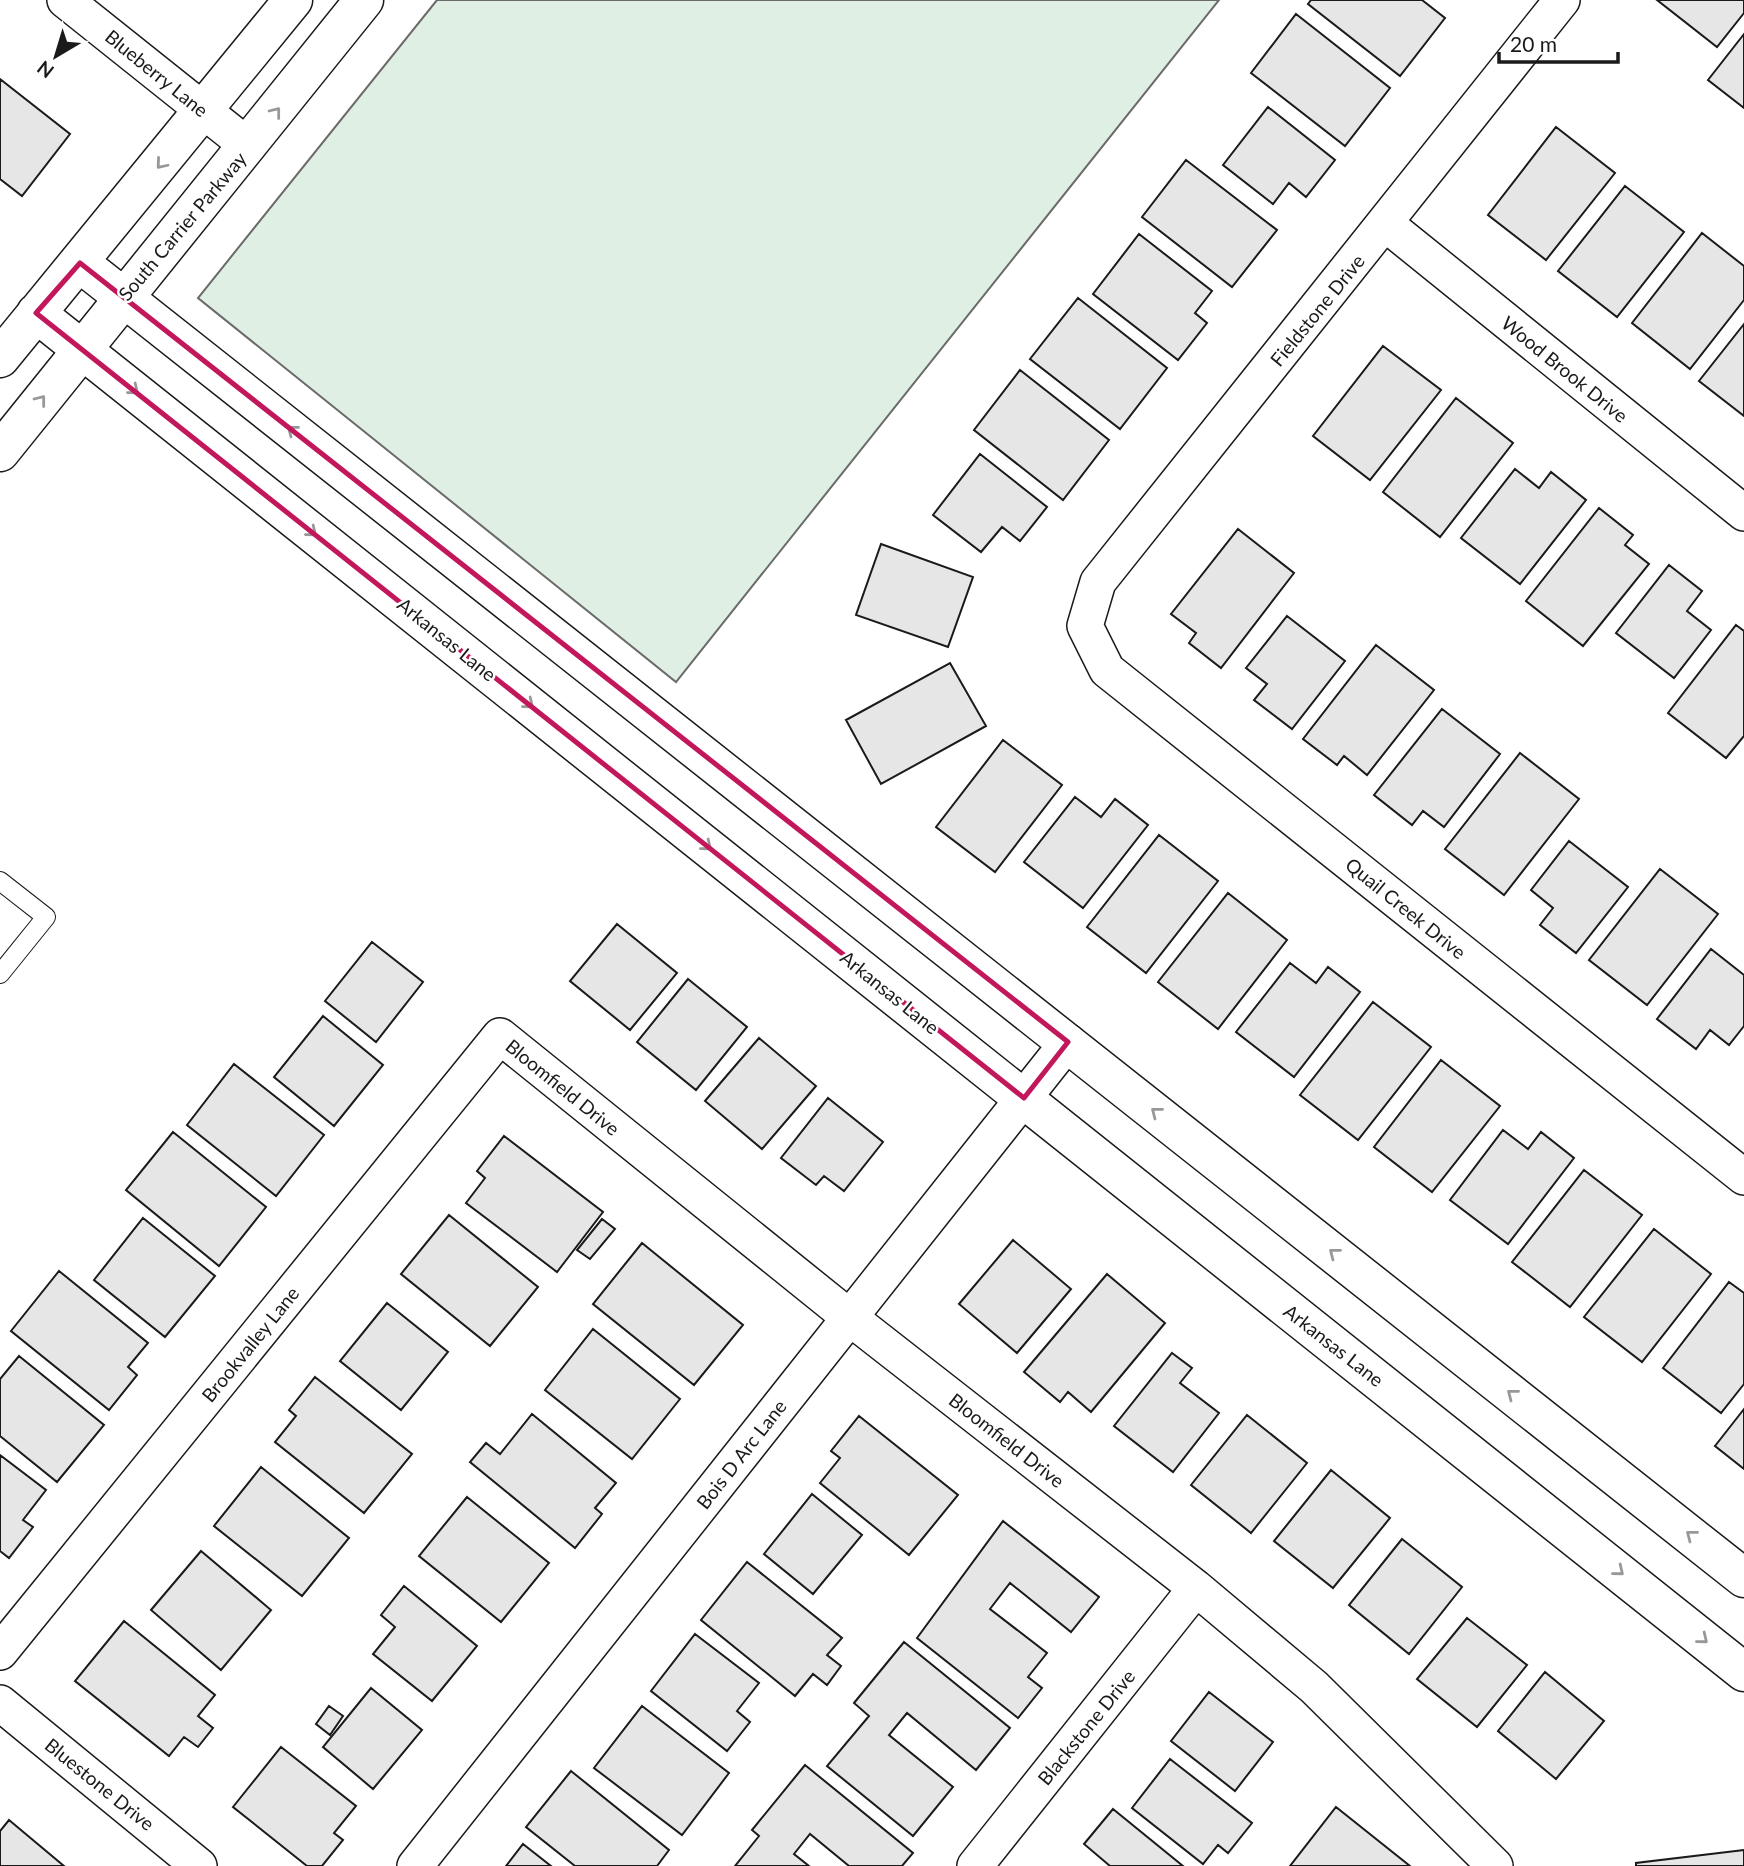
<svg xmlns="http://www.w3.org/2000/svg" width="1744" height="1866" font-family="Lato,sans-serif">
  <rect width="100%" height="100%" fill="#fff"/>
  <path fill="#e0efe3" stroke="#6a6a6a" stroke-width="2" d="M437,0H1219L676,682L198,298Z"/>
  <path fill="#e6e6e6" stroke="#1a1a1a" stroke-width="2" d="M1311,0H1422L1445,18L1400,76L1308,4Z
    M1657,0H1744V13L1717,47Z
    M1296,14L1390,88L1345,146L1251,73Z
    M1744,34V108L1708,80Z
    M0,79L70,134L22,196L0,179Z
    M1268,107L1335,160L1306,197L1289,183L1273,204L1223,165Z
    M1556,127L1615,173L1546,260L1488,215Z
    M1186,160L1277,230L1232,287L1142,217Z
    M1625,186L1684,232L1617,317L1558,271Z
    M1702,233L1744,266V300L1690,369L1632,323Z
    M1139,234L1212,291L1195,313L1207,323L1178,360L1093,294Z
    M1078,298L1167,368L1120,429L1030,359Z
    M1744,324V416L1699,381Z
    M1383,346L1441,390L1370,480L1313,436Z
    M1020,370L1109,440L1063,500L974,430Z
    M1456,398L1513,443L1440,537L1383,492Z
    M980,454L1047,507L1020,541L1002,527L981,552L933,515Z
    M1515,469L1539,488L1551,472L1586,500L1520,584L1461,538Z
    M1599,508L1633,535L1625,545L1649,564L1583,646L1526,601Z
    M1238,529L1294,573L1221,668L1189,643L1196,633L1171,614Z
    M881,544L973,577L948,647L856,615Z
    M1669,565L1702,591L1687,611L1711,630L1674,678L1616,633Z
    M1287,616L1345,661L1292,729L1254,700L1267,684L1246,668Z
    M1736,625L1744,631V736L1726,758L1668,713Z
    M1376,645L1434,690L1367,775L1344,756L1337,765L1303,739Z
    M950,663L986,726L881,784L846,720Z
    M1442,709L1500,754L1444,827L1423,811L1412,825L1374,795Z
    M1003,740L1062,785L995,872L936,827Z
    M1520,753L1579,799L1504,895L1445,849Z
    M1075,797L1101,817L1115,799L1148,825L1083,908L1024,862Z
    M1159,835L1218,881L1146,973L1087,927Z
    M1569,841L1628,887L1576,953L1540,925L1553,908L1531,890Z
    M1660,869L1718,914L1647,1005L1589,960Z
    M1228,893L1287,940L1218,1029L1158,982Z
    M617,924L677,973L630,1030L570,981Z
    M372,942L423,982L376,1042L325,1001Z
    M1711,949L1744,975V1026L1729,1045L1710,1030L1696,1049L1657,1019Z
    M1290,963L1316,983L1328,967L1360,992L1294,1077L1236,1032Z
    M688,979L747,1027L696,1090L637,1042Z
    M1373,1002L1431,1047L1358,1140L1300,1095Z
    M323,1016L383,1065L334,1126L274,1077Z
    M759,1038L816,1086L762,1149L705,1101Z
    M1441,1060L1500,1106L1432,1192L1374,1147Z
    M234,1064L324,1135L276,1196L187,1125Z
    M828,1098L883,1142L844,1191L824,1176L816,1185L781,1158Z
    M1503,1130L1528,1149L1541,1132L1574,1158L1508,1244L1450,1200Z
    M173,1132L266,1207L219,1266L126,1190Z
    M504,1136L603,1212L557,1272L466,1203L485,1178L477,1171Z
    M1584,1170L1642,1215L1570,1307L1512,1262Z
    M449,1215L538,1287L490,1346L401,1274Z
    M143,1218L215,1276L165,1337L94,1280Z
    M602,1219L615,1229L590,1259L577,1250Z
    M1654,1229L1711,1274L1642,1362L1584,1317Z
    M1013,1240L1071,1289L1017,1353L959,1304Z
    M642,1243L743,1325L694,1385L593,1304Z
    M59,1271L148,1343L128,1367L137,1375L109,1410L11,1331Z
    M1107,1274L1165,1323L1091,1412L1068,1392L1060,1402L1024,1372Z
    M1729,1282L1744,1293V1384L1721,1413L1663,1368Z
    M387,1303L448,1352L401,1410L340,1361Z
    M593,1329L680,1399L632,1459L545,1390Z
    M1172,1353L1192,1368L1180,1383L1219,1413L1173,1472L1114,1426Z
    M19,1356L104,1425L57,1482L0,1436V1379Z
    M315,1377L412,1454L364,1513L275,1442L296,1416L289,1410Z
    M1744,1409V1469L1715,1446Z
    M532,1414L616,1483L595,1508L602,1514L575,1548L470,1462L486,1443L500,1454Z
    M1247,1415L1307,1463L1251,1533L1191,1485Z
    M859,1416L958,1495L909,1555L820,1483L840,1458L831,1451Z
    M0,1455L46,1490L23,1520L33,1527L9,1558L0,1551Z
    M261,1467L349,1538L302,1596L214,1526Z
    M1331,1470L1390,1518L1333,1588L1274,1541Z
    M812,1494L862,1535L813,1594L764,1554Z
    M467,1497L549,1563L501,1622L419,1556Z
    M1003,1521L1099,1597L1071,1632L1010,1583L990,1609L1047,1653L1028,1677L1042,1688L1018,1718L917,1638Z
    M1402,1539L1462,1587L1409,1654L1349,1605Z
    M201,1551L271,1610L221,1670L151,1610Z
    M747,1562L842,1638L827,1655L841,1666L827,1685L813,1674L795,1696L701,1620Z
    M404,1586L477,1646L432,1701L373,1654L395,1627L381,1615Z
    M1467,1618L1527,1665L1477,1727L1417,1679Z
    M124,1621L215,1695L198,1716L213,1728L198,1747L184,1737L169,1756L75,1681Z
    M695,1634L759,1683L737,1711L750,1722L727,1751L651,1691Z
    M904,1642L1010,1728L976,1770L907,1713L889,1735L953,1787L913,1836L827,1766L869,1716L854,1703Z
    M1545,1672L1604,1721L1556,1779L1498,1731Z
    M371,1688L422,1730L373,1789L323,1747Z
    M1209,1692L1273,1742L1235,1791L1171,1741Z
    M329,1706L343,1716L330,1735L316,1724Z
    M642,1706L729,1773L682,1835L594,1768Z
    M281,1747L356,1806L334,1833L343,1840L322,1866H307L233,1807Z
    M1170,1759L1252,1823L1228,1853L1218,1845L1203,1864L1132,1808Z
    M805,1765L913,1853L902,1866H849L810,1834L794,1854L809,1866H735L759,1836L752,1830Z
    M571,1771L669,1850L657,1866H575L526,1827Z
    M1336,1807L1410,1866H1290Z
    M1113,1809L1183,1866H1110L1084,1844Z
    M9,1820L64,1866H0V1831Z
    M523,1844L551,1866H506Z
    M1744,1850V1866H1636V1863Z"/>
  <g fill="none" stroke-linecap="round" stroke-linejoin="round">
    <defs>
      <path id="service" d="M0,881L46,917L0,974"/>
      <path id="minor" d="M65,0L248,146
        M1562,0L1098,582L1085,626L1107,670L1744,1177
        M1386,224L1744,513
        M0,1652L500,1036L849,1317L1196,1588L1314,1687L1495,1866
        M0,1703L199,1866
        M415,1866L1068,1042
        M975,1866L1196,1588"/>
      <path id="secondary" d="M80,263L1744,1578
        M36,313L1744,1672
        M0,358L293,0
        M0,452L364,0"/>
    </defs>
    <use href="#service" stroke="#1a1a1a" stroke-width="20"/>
    <use href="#minor" stroke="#1a1a1a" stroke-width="38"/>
    <use href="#secondary" stroke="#1a1a1a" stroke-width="41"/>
    <use href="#service" stroke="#fff" stroke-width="18"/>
    <use href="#minor" stroke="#fff" stroke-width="35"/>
    <use href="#secondary" stroke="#fff" stroke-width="38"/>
  </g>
  <defs><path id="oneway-chevron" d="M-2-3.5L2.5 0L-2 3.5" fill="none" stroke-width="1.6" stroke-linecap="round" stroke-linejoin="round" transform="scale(1.75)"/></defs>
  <g stroke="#989898">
    <use href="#oneway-chevron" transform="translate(276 112) rotate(-52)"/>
    <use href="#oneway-chevron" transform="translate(161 164) rotate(130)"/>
    <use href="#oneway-chevron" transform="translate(134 390) rotate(39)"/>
    <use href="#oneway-chevron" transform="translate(41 400) rotate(-52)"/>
    <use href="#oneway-chevron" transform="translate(292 430) rotate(-142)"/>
    <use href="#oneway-chevron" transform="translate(312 532) rotate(39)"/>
    <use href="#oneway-chevron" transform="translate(529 704) rotate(39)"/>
    <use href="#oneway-chevron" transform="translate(707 846) rotate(39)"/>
    <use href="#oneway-chevron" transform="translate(1156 1112) rotate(-142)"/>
    <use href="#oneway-chevron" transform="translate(1334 1253) rotate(-142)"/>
    <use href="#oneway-chevron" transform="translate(1512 1394) rotate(-142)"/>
    <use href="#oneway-chevron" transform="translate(1691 1535) rotate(-142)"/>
    <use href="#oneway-chevron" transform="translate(1619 1571) rotate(39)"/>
    <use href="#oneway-chevron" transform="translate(1703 1639) rotate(39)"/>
  </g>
  <path fill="none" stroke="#c2185b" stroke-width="5" stroke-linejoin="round" d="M80,263L1068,1042L1024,1098L36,313Z"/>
  <g text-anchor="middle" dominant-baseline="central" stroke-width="5" stroke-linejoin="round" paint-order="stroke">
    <g font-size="19" fill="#1a1a1a" stroke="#fff">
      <text transform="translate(157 73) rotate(39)">Blueberry Lane</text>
      <text transform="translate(182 226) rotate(-50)">South Carrier Parkway</text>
      <text transform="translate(1317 310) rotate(-51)">Fieldstone Drive</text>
      <text transform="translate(1565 369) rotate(39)">Wood Brook Drive</text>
      <text transform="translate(447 639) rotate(39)">Arkansas Lane</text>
      <text transform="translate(1406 908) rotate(39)">Quail Creek Drive</text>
      <text transform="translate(890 992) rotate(39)">Arkansas Lane</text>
      <text transform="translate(563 1087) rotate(39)">Bloomfield Drive</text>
      <text transform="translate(250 1344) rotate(-51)">Brookvalley Lane</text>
      <text transform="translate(1334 1345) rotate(38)">Arkansas Lane</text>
      <text transform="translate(1007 1440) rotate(38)">Bloomfield Drive</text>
      <text transform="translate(741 1454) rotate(-52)">Bois D Arc Lane</text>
      <text transform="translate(1086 1727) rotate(-51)">Blackstone Drive</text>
      <text transform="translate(100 1784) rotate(39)">Bluestone Drive</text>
    </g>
  </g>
  <g transform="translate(56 56) rotate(218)" stroke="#ffffff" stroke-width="5" paint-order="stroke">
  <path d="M0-5L12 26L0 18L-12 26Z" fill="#1a1a1a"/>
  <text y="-10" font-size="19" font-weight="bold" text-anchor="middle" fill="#1a1a1a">N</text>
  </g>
  <path d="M1499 52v10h119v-10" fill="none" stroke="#1a1a1a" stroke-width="3.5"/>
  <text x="1510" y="52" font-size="21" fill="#1a1a1a" stroke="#ffffff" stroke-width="5" paint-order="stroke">20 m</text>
</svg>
